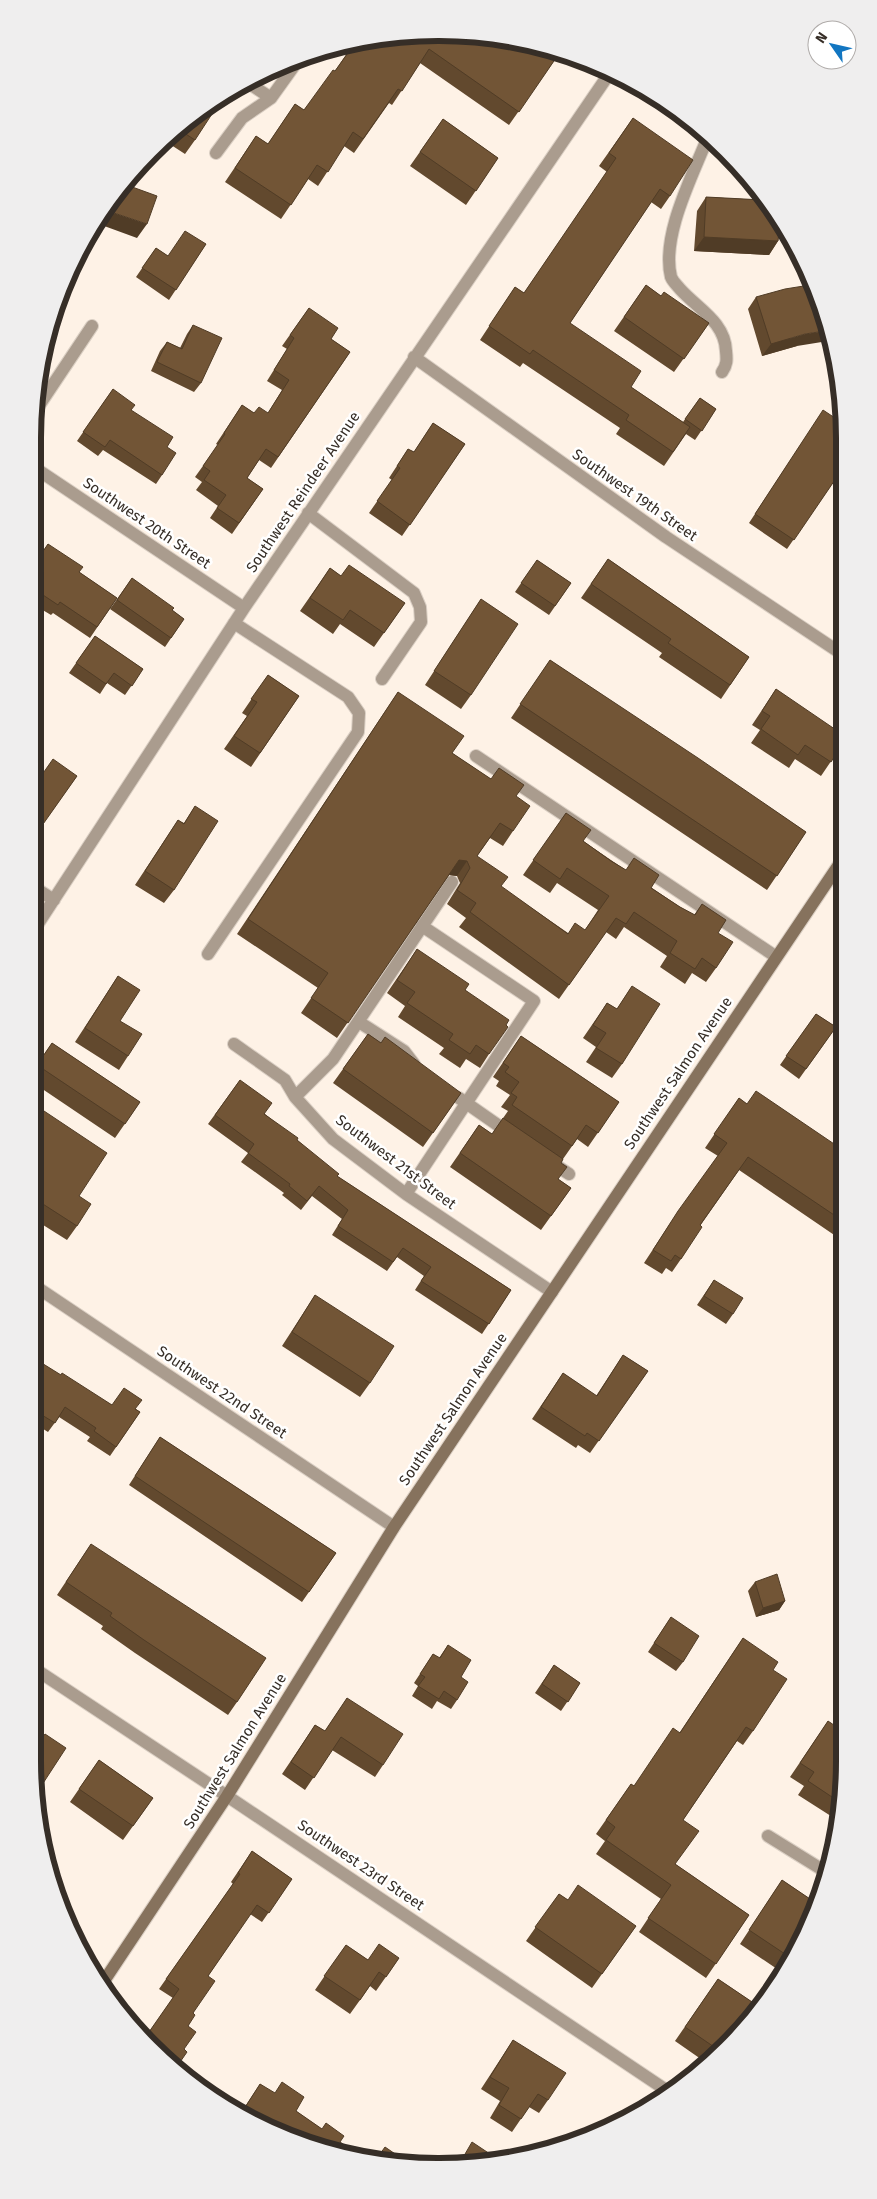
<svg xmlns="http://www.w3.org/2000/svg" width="877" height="2199" font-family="'Fira Sans',sans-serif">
  <rect width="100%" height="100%" fill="#fef2e6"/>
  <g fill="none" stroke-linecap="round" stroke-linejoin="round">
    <defs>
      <path id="minor" d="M613,76L665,101
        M247,82L271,98
        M707,139C692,177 661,236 671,277C673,282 677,285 680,289C698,309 725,322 726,351C727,360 727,365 722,372
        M216,153L242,118L271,98L299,59
        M414,357L666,537L842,654
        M38,407L92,326
        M32,466L244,608
        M308,513L414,593L420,607L421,622L382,679
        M476,756L775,956
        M32,886L54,900
        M32,933L244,608L609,74
        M208,954L358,732L359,713L348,697L234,623
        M359,1022L404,1051L414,1064
        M234,1044L285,1080L295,1097L333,1139L406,1194L552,1292
        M295,1097L333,1059L452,882
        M459,1098L512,1135
        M551,1162L569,1174
        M406,1194L534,1001L422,926
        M32,1284L394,1527
        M227,1796L669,2092
        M768,1836L826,1872"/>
      <path id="tertiary" d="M32,1667L227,1796"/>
      <path id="secondary" d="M102,1984L227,1796L394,1527L842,860"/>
    </defs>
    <use href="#minor" stroke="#dacfc4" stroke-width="14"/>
    <use href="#tertiary" stroke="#dacfc4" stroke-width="14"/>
    <use href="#secondary" stroke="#dacfc4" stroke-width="14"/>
    <use href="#minor" stroke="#aa9c8e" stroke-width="12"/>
    <use href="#tertiary" stroke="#aa9c8e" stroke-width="12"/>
    <use href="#secondary" stroke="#86725d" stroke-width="12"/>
  </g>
  <path fill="#62492e" d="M354,43L556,58L509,125L420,63L392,105L389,103L354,153L344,146L318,186L308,179L281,219L225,182L256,136L268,144L295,104L304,110L335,71Z
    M191,117L195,140L185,154L165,141Z
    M633,118L670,196L661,209L651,202L570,323L631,387L683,422L700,398L716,409L695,440L686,434L664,466L616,434L620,428L523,363L520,367L480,340L515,287L524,293L607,172L599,166Z
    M443,119L498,158L466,205L410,166Z
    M706,197L763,200L782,228H779L778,241L769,255L694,251L697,211Z
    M206,244L169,300L136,277L156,248L168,256Z
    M646,285L661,296L709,323L674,372L614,331Z
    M756,297L797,346L762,356L748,309Z
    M309,308L331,339L350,352L271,468L259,460L247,478L263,489L232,534L210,518L218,506L196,490L202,482L195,477L218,445L216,444L242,405L254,413H268L282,390L267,381L287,349L282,346Z
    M193,325L201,383L194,392L151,371L160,351L167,342L180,348L187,334Z
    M113,389L131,410L167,447L162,475L156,484L103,450L98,456L77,441Z
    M817,420L841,471L787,549L749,523Z
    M433,423L465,444L402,536L369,513L392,480L389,478L408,449L414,452Z
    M48,544L79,572L117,598L90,638L53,613L51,615L36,606L32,612V561L35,563Z
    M608,559L749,657L721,699L659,657L662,653L581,598Z
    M537,560L571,583L549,615L515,592Z
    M330,568L341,576L405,603L374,647L340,624L333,634L300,611Z
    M132,578L172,610L184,619L165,647L110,609Z
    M481,599L471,695L461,709L425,685Z
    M95,636L143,669L125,695L107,683L100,694L69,673Z
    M550,660L806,832L767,890L511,718Z
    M268,675L299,696L251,767L224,749L247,716L242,713Z
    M776,689L842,745L821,776L795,759L789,768L751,743L760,730L752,725Z
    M398,692L452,753L516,796L513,831L503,846L490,838L477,856L501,887L568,933L585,930L598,910L557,883L550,893L523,875L566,813L583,841L680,907L694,915L702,904L718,933L716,968L706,982L692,973L685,984L660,967L667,956L624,927L616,939L606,932L559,999L459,927L466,918L447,904L460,883L457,876L449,875L337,1038L301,1013L318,988L237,934Z
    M77,776L34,836L32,835V789Z
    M195,806L174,890L164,903L135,885L178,820L184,823Z
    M417,949L506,1025L489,1054L480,1068L466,1059L460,1068L439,1054L444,1048L398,1017L405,1006L387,993Z
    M118,976L120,1021L128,1056L119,1070L75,1042Z
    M632,986L622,1064L612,1078L586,1062L596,1047L583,1038L607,1003L617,1009Z
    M816,1014L836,1027L799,1079L780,1065Z
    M368,1034L381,1043L461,1093L423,1147L333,1083Z
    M521,1036L619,1102L588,1147L577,1139L563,1159L561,1163L558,1179L571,1188L541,1230L450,1167L479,1125L492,1134L508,1111L501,1107L510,1095L496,1086L499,1081L493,1077Z
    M52,1043L140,1102L115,1138L32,1082V1072Z
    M240,1080L265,1114L297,1140L337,1176L511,1290L482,1334L415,1290L424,1276L397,1257L387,1271L332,1235L342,1219L312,1196L301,1210L282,1195L284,1193L241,1162L248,1153L208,1124Z
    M739,1098L747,1104L843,1150V1241L739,1170L700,1226L681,1259L672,1272L666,1268L662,1274L644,1263L669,1225L718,1156L705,1148Z
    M32,1103L79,1196L77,1226L67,1240L32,1218Z
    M714,1280L733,1314L726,1324L697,1305Z
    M315,1295L370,1383L360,1397L282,1346Z
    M623,1355L648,1371L590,1453L578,1445L576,1448L532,1419L563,1373L596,1396Z
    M32,1357L60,1375L112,1405L136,1409L140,1412L110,1456L87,1441L90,1437L59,1417L48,1432L32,1422Z
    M160,1437L336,1553L302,1602L129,1485Z
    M91,1544L237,1702L228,1715L135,1653L101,1629L103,1626L57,1595Z
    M755,1582L785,1601L779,1610L756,1617L748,1591Z
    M671,1617L683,1662L676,1671L648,1652Z
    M743,1638L773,1670L753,1731L743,1745L737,1741L683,1820L675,1864L749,1915L706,1978L639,1932L661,1899L596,1854L605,1841L596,1834L631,1784L634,1786L680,1732Z
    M448,1645L461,1677L457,1700L451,1709L437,1701L432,1709L412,1696L418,1686L414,1683L433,1654L439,1658Z
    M554,1665L580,1683L561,1711L535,1693Z
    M347,1698L383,1765L375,1777L332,1750L305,1790L282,1774L315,1725L325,1731Z
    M828,1721L844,1760L835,1817L834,1818L798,1795L804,1786L790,1777Z
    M99,1760L153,1798L123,1840L70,1802Z
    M252,1851L292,1879L262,1922L250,1914L208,1976L188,2026L184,2049L178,2065L145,2038L173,1998L159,1989L233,1884L231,1882Z
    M782,1880L816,1903L780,1971L740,1944Z
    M559,1894L568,1900L636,1926L592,1988L526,1941Z
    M346,1945L368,1960L399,1958L376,1991L370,1986L350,2014L315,1990Z
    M718,1979L761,2008L708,2064L675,2041Z
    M513,2040L548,2100L539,2113L529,2107L512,2132L490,2118L500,2101L481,2089Z
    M260,2084L296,2111L340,2142L308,2145L240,2114Z"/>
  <path fill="#503c26" d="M105,210L147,224L137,238L96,223Z
    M704,237L778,241L769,255L694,251Z
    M825,331L828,341L797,346L762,356L771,344L805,334Z
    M459,860L467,861L457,876L449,875Z
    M785,1601L779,1610L756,1617L763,1608Z"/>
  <path fill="#725536" stroke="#503c26" d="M412,33L491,36L542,48L556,58L519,112L429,49L402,91L398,89L363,139L353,132L328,172L317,165L291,205L235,168L256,136L268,144L295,104L304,110L333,70L335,71L355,43Z
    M223,97L195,140L178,129L191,117Z
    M633,118L693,160L670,196L660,189L570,323L641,371L631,387L690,427L673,452L626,420L629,415L533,350L530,354L489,326L515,287L524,293L616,158L609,153Z
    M443,119L498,158L476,191L420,152Z
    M124,184L157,196L147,224L105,210Z
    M706,197L763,200L780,224L778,241L704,237Z
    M185,231L206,244L176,290L142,268L156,248L168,256Z
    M646,285L661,296L664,292L709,323L684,359L624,317Z
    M810,285L825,331L805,334L771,344L756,297L785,289Z
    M309,308L338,328L331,339L350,352L278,457L266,449L247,478L263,489L239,523L217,508L226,495L204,480L210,471L203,466L225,434L224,433L242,405L254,413L259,407L268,413L289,380L274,370L294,338L290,335Z
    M193,325L222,338L201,383L157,362L167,342L182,349Z
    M113,389L135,405L131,410L173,437L167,447L176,453L162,475L110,440L105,447L83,432Z
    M700,398L716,409L702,431L685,419Z
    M823,410L841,422V471L794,540L755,514Z
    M433,423L465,444L410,525L377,501L400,468L397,466L408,449L414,452Z
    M48,544L83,567L79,572L117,598L97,627L60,602L58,605L43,595L35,608L32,606V561L35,563Z
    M608,559L749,657L730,685L668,643L671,639L591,584Z
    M537,560L571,583L555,606L521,583Z
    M349,565L405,603L384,633L350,610L343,620L310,598L330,568L341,576Z
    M132,578L174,608L172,610L184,619L171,638L117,600Z
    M481,599L518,624L471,695L434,671Z
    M95,636L143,669L132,686L114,673L106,684L76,663Z
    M550,660L698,758L806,832L777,876L520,704Z
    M268,675L299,696L260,753L234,736L257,702L251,699Z
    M776,689L842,734V745L831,762L805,745L798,755L761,729L770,716L762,711Z
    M398,692L464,736L452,753L491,779L499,768L524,785L516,796L530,806L513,831L500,823L477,856L508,877L501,886L568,934L575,923L585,930L609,896L567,868L560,879L533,860L566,813L591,830L583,841L611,861L626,870L634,858L659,875L651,888L680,907L695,915L702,904L726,920L718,933L733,942L716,968L702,958L695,969L670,953L677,941L634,912L626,924L616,918L569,985L470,912L476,903L457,890L470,868L467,861L459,860L348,1023L311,998L328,973L248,919Z
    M32,700L39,703L32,717Z
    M53,759L77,776L41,827L32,821V789Z
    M195,806L218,821L174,890L145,871L178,820L184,824Z
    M417,949L469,984L465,990L509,1020L506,1025L508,1027L489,1054L476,1045L470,1054L449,1040L453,1034L407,1003L415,992L397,980Z
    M118,976L140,990L120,1021L142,1034L128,1056L85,1028Z
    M632,986L660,1004L622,1064L596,1048L606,1033L593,1025L607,1003L617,1009Z
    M816,1014L836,1027L806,1069L786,1056Z
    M368,1034L381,1043L385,1037L461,1093L433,1133L343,1069Z
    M521,1036L619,1102L598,1133L586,1125L572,1146L512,1105L517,1097L511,1093L519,1082L505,1072L509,1067L503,1063Z
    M52,1043L140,1102L125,1124L37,1065Z
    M240,1080L272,1103L264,1114L298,1138L297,1140L339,1174L337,1176L511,1290L489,1324L421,1281L431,1267L403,1248L393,1262L338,1226L348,1210L319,1186L307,1201L289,1186L290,1184L248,1153L254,1144L215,1115Z
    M756,1091L843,1150V1221L748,1157L700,1225L702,1227L681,1259L675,1255L671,1261L653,1250L678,1211L727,1143L714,1134L739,1098L747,1104Z
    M32,1103L107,1153L79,1196L91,1204L77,1226L32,1197Z
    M503,1118L563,1159L561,1163L567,1167L558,1179L571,1188L551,1216L460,1153L479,1125L492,1134Z
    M714,1280L743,1298L733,1314L704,1296Z
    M315,1295L394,1346L370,1383L292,1332Z
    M623,1355L648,1371L599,1441L587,1433L585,1436L541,1407L563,1373L597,1396Z
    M32,1357L61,1375L62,1373L112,1405L124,1388L142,1400L135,1409L140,1412L116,1447L94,1431L96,1428L65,1407L55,1423L32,1409Z
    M160,1437L336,1553L309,1592L135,1476Z
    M32,1501L40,1507L32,1518Z
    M91,1544L266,1658L237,1702L144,1640L110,1616L112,1613L66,1582Z
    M777,1574L785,1601L763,1608L755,1582Z
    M671,1617L699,1636L683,1662L654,1643Z
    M743,1638L778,1662L773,1670L787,1679L753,1731L746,1727L683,1820L699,1831L675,1864L749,1915L716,1964L648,1918L671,1885L606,1840L615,1827L606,1820L631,1784L634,1786L673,1728L680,1733Z
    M448,1645L471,1660L461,1677L468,1682L457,1700L444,1691L439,1699L418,1686L425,1677L420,1674L433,1654L440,1658Z
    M554,1665L580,1683L568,1702L542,1684Z
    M347,1698L403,1734L383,1765L341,1737L314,1778L291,1762L315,1725L325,1731Z
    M828,1721L844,1732V1760L838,1801L808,1781L814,1772L800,1763Z
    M45,1734L66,1748L38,1791L32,1760V1752Z
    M99,1760L153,1798L133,1826L79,1789Z
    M252,1851L292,1879L269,1913L257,1905L208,1976L215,1981L193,2013L195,2015L188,2026L196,2032L184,2049L187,2052L178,2065L151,2042L155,2036L149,2032L179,1989L166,1979L240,1874L238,1873Z
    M782,1880L816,1903L788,1956L749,1930Z
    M578,1885L636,1926L602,1974L535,1927L559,1894L568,1900Z
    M379,1944L399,1958L386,1977L379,1972L360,2000L324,1976L346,1945L368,1960Z
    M718,1979L761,2008L720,2051L685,2027Z
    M513,2040L566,2073L548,2100L538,2094L521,2119L499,2105L509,2088L490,2077Z
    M282,2082L304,2097L296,2111L322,2129L326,2123L344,2136L340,2142L363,2158L308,2145L278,2132L244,2109L260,2084L275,2093Z
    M472,2142L490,2154L487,2160L461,2161Z
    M385,2147L407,2162L385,2163L375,2161Z"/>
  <g text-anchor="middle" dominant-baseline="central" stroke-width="5" stroke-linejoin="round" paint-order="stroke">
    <g font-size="15" fill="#362e27" stroke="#fff">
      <text transform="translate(303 492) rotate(-56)">Southwest Reindeer Avenue</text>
      <text transform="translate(635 495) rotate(35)">Southwest 19th Street</text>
      <text transform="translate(147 523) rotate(34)">Southwest 20th Street</text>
      <text transform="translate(678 1073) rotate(-56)">Southwest Salmon Avenue</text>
      <text transform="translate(396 1162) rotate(37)">Southwest 21st Street</text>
      <text transform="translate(222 1392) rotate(34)">Southwest 22nd Street</text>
      <text transform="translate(453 1409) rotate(-56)">Southwest Salmon Avenue</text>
      <text transform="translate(235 1751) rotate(-58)">Southwest Salmon Avenue</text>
      <text transform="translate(361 1865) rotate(34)">Southwest 23rd Street</text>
    </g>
  </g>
  <path d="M0 0H877V2199H0ZM438 41H439A397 397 0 0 1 836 438V1761A397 397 0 0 1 439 2158H438A397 397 0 0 1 41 1761V438A397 397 0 0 1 438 41Z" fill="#efeeee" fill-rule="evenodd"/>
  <path fill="none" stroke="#362e27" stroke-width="6" d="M438 41H439A397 397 0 0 1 836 438V1761A397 397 0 0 1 439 2158H438A397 397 0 0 1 41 1761V438A397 397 0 0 1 438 41Z"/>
  <g transform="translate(832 45) rotate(304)"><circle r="24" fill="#ffffff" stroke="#afaba9"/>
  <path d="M0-4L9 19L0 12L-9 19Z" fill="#1276c1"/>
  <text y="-8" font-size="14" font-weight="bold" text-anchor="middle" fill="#362e27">N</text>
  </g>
</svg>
